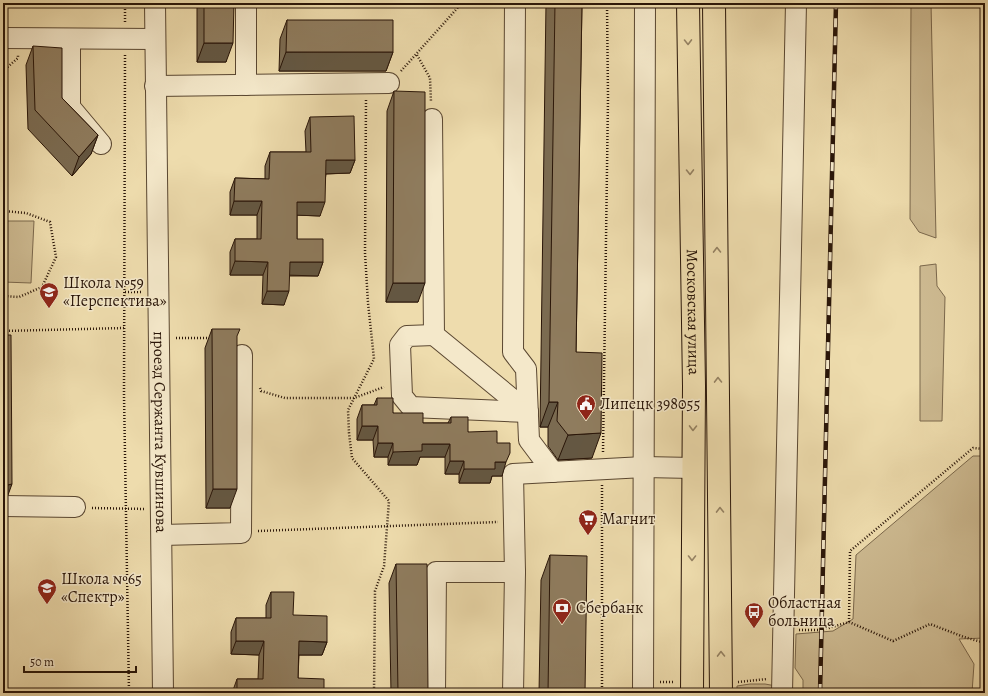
<svg xmlns="http://www.w3.org/2000/svg" width="988" height="696" font-family="Alegreya,serif">
  <rect width="100%" height="100%" fill="#eedcad"/>
  <filter id="stains"><feTurbulence type="fractalNoise" baseFrequency=".005" numOctaves="4"/><feColorMatrix values="0 0 0 0 .2 0 0 0 0 .09 0 0 0 0 .02 0 0 0 .5 -.17"/></filter>
  <radialGradient id="worn" r=".72"><stop offset=".6" stop-color="#630" stop-opacity="0"/><stop offset="1" stop-color="#630" stop-opacity=".3"/></radialGradient>
  <path fill="#cdba91" stroke="#7b684c" d="M911,3H931L936,238L919,232L910,219Z
    M3,221H34L31,283L3,282Z
    M936,264L937,286L945,297L942,421H920V266Z
    M973,456H985V638L959,639L974,664L972,693H803V680L795,668L796,634L833,631L853,619L856,555Z
    M750,684H765L776,686V693H737V686Z"/>
  <g fill="none" stroke-linecap="round" stroke-linejoin="round">
    <defs>
      <g id="minor">
        <path id="s1" d="M155,3L163,693"/>
        <path d="M246,3V85"/>
        <path d="M515,3L513,352L526,369L529,440L553,472"/>
        <path d="M3,38L155,39"/>
        <path d="M70,40V107L101,144"/>
        <path d="M155,86L389,83"/>
        <path d="M432,119L434,335L528,412"/>
        <path d="M434,335L407,336L400,345L402,396L411,407L528,412"/>
        <path d="M3,506L75,507"/>
        <path d="M162,535L241,533L242,355"/>
        <path d="M435,693L436,572H515"/>
        <path d="M513,693L515,572L513,474L644,467L693,468"/>
        <path d="M643,693L645,3"/>
        <path d="M782,693L796,3"/>
      </g>
      <g id="major">
        <path id="s2" d="M688,3L694,386L692,693"/>
        <path d="M714,3L721,693"/>
      </g>
    </defs>
    <use href="#minor" stroke="#5a4731" stroke-width="22"/>
    <use href="#major" stroke="#291508" stroke-width="24"/>
    <path stroke="#291508" stroke-width="2.5" stroke-dasharray="1 2" stroke-linecap="butt" d="M125,22V3
      M125,55L124,395L129,693
      M417,55L430,78L431,102
      M3,71L18,58V54
      M401,71L462,3
      M366,100L365,253L368,303L374,359L348,410L349,433L352,458L389,501L384,566L375,591L374,693
      M3,211L26,213L50,222L56,257L42,287L19,297L3,296
      M125,292H142
      M3,331L124,328
      M176,338H211
      M260,388L261,391L285,398H354L384,387
      M603,452L608,98L607,3
      M92,508L145,509
      M258,531L498,522
      M849,622L850,551L973,448L985,449
      M799,630H822L849,622L893,641L930,624L964,637L985,643
      M660,682H675
      M738,682L767,679
      M602,693V485"/>
    <use href="#minor" stroke="#f4e8ca" stroke-width="20"/>
    <use href="#major" stroke="#eedcad" stroke-width="22"/>
    <defs>
      <path id="rail" d="M820,693L836,3"/>
    </defs>
    <use href="#rail" stroke="#291508" stroke-width="4.5"/>
    <use href="#rail" stroke="#f4e8ca" stroke-width="3" stroke-dasharray="9" stroke-linecap="butt"/>
  </g>
  <path fill="#7b6b51" stroke="#291508" d="M197,3H234L226,62H197Z
    M546,3H582L576,352L592,458L558,460L548,446V427H540Z
    M287,20L393,52L386,71H279L280,39Z
    M33,46L62,98L98,135L91,154L72,176L28,129L26,65Z
    M394,91L418,302H386L387,111Z
    M310,117L355,160L350,173L326,174L320,216L297,215V239L323,262L318,276H289L284,305L262,304L263,275H230V252L235,239H257V215H230V192L235,178L265,179V166L270,152H306L305,131Z
    M212,329L230,508H206L205,348Z
    M377,398L393,413L423,423H448L451,417L468,432L497,443L502,476H492L490,483H459V474H445V457H420L417,465H388V457H374L373,440H357V419L362,405H374Z
    M550,555L585,693H539L541,580Z
    M396,564L428,693H391L389,583Z
    M271,592L293,615L327,642L322,655H299L298,678L324,693H232L237,679H258L259,655L231,654V632L236,618H266V605Z"/>
  <path fill="#645742" stroke="#291508" d="M204,43H233L226,62H197Z
    M286,52H393L386,71H279Z
    M98,135L91,154L72,176L79,157Z
    M326,160H355L350,173L321,174Z
    M234,201H262L257,215H230Z
    M297,202H325L320,216L293,215Z
    M235,261L268,262L263,275H230Z
    M290,262H323L318,276L285,275Z
    M393,283H425L418,302H386Z
    M267,291H289L284,305L262,304Z
    M549,402H558L548,427H540Z
    M362,426H378L373,440H357Z
    M601,433L592,458L558,460L568,435Z
    M378,443H393L388,457H374Z
    M422,444H450L445,457H420L417,465H388L393,452Z
    M450,461H464L459,474H445Z
    M495,462H506L502,476H492L490,483H459L464,469Z
    M12,484L8,495H3V486Z
    M213,489H237L230,508H206Z
    M236,641H264L259,655L231,654Z
    M299,641L327,642L322,655H294Z"/>
  <path fill="#8f7c5e" stroke="#291508" d="M204,3H234L233,43H204Z
    M555,3H582L576,352L602,353L601,433L568,435L557,421L558,402H549Z
    M287,20H393V52H286Z
    M33,46L62,48V98L98,135L79,157L35,110Z
    M394,91L425,92V283H393Z
    M354,116L355,160H326L325,202H297V239H323V262H290L289,291H267L268,262L235,261V239H261L262,201H234L235,178L269,179L270,152H311L310,117Z
    M212,329H240L237,336V489H213Z
    M3,335H11L12,484L3,486Z
    M377,398H393V413H423V423H451V417H468V432L497,431V443H510V453L506,462H495V469H464V461H450V444H422V451L393,452V443H378V426H362V405H377Z
    M550,555L587,556L585,693H548Z
    M396,564H427L428,693H398Z
    M271,592H294L293,615L327,616V642L299,641L298,678L324,679V693H237V679H263L264,641H236V618H271Z"/>
  <defs><path id="oneway-chevron" d="M-2-3.5L2.5 0L-2 3.5" fill="none" stroke-width="1.6" stroke-linecap="round" stroke-linejoin="round"/></defs>
  <g stroke="#958263">
    <use href="#oneway-chevron" transform="translate(688 42) rotate(89)"/>
    <use href="#oneway-chevron" transform="translate(690 172) rotate(89)"/>
    <use href="#oneway-chevron" transform="translate(717 250) rotate(-91)"/>
    <use href="#oneway-chevron" transform="translate(718 380) rotate(-91)"/>
    <use href="#oneway-chevron" transform="translate(693 428) rotate(91)"/>
    <use href="#oneway-chevron" transform="translate(720 510) rotate(-91)"/>
    <use href="#oneway-chevron" transform="translate(692 558) rotate(90)"/>
    <use href="#oneway-chevron" transform="translate(721 654) rotate(-91)"/>
  </g>
  <defs>
    <symbol id="school-pin" viewBox="-11 -11 22 30"><path d="M0 17L-7.5 6A9.5 9.5 0 1 1 7.5 6Z" fill="#8f2418" stroke="#f4e8ca"/><path d="M0-5L7-2L0 1L-7-2ZM-4 1L0 2.5L4 1V4Q0 6-4 4Z" fill="#fff"/></symbol>
    <symbol id="civic-pin" viewBox="-11 -11 22 30"><path d="M0 17L-7.5 6A9.5 9.5 0 1 1 7.5 6Z" fill="#8f2418" stroke="#f4e8ca"/><path d="M-.6-6.5H3V-4.5H.6V-3L4-1V1h2V6H-6V1h2V-1L-.6-3ZM-1.2 2.5V6h2.4V2.5Z" fill="#fff"/></symbol>
    <symbol id="supermarket-pin" viewBox="-11 -11 22 30"><path d="M0 17L-7.5 6A9.5 9.5 0 1 1 7.5 6Z" fill="#8f2418" stroke="#f4e8ca"/><path d="M-6-5.5h2.5l.6 2H6L4.5 2H-2.5L-4.4-4H-6ZM-1.5 3.2a1.3 1.3 0 1 0 .1 0ZM3 3.2a1.3 1.3 0 1 0 .1 0Z" fill="#fff"/></symbol>
    <symbol id="bank-pin" viewBox="-11 -11 22 30"><path d="M0 17L-7.5 6A9.5 9.5 0 1 1 7.5 6Z" fill="#8f2418" stroke="#f4e8ca"/><path d="M-6-4H6V4H-6ZM0-2.3a2.3 2.3 0 1 0 0 4.6a2.3 2.3 0 1 0 0-4.6Z" fill="#fff"/></symbol>
    <symbol id="bus-pin" viewBox="-11 -11 22 30"><path d="M0 17L-7.5 6A9.5 9.5 0 1 1 7.5 6Z" fill="#8f2418" stroke="#f4e8ca"/><path d="M-5-6H5V4H4V6H2V4H-2V6H-4V4H-5ZM-3.5-4V0h7V-4ZM-3.5 1.2v1.5H-2V1.2ZM2 1.2v1.5H3.5V1.2Z" fill="#fff"/></symbol>
  </defs>
  <g fill-rule="evenodd">
    <use href="#school-pin" x="38" y="281" width="22" height="30"/>
    <use href="#civic-pin" x="575" y="393" width="22" height="30"/>
    <use href="#supermarket-pin" x="577" y="508" width="22" height="30"/>
    <use href="#school-pin" x="36" y="577" width="22" height="30"/>
    <use href="#bank-pin" x="551" y="597" width="22" height="30"/>
    <use href="#bus-pin" x="743" y="601" width="22" height="30"/>
  </g>
  <g text-anchor="middle" dominant-baseline="central" stroke-width="3" stroke-linejoin="round" paint-order="stroke">
    <g font-size="16" fill="#291508" stroke="#f4e8ca" text-anchor="start">
      <text x="63" y="283">Школа №59<tspan x="63" dy="18">«Перспектива»</tspan></text>
      <text x="600" y="404">Липецк 398055</text>
      <text x="602" y="519">Магнит</text>
      <text x="61" y="579">Школа №65<tspan x="61" dy="18">«Спектр»</tspan></text>
      <text x="768" y="603">Областная<tspan x="768" dy="18">больница</tspan></text>
      <text x="576" y="608">Сбербанк</text>
    </g>
    <g font-size="16" fill="#291508" stroke="#f4e8ca">
      <text stroke="none"><textPath href="#s2" startOffset="309">Московская улица</textPath></text>
      <text stroke="none"><textPath href="#s1" startOffset="429">проезд Сержанта Кувшинова</textPath></text>
    </g>
  </g>
  <rect width="988" height="696" fill="none" stroke="#eedcad" stroke-width="16"/>
  <rect x="4" y="4" width="980" height="688" fill="none" stroke="#291508" stroke-width="2"/>
  <rect x="8" y="8" width="972" height="680" fill="none" stroke="#291508"/>
  <path d="M24 666v6h112v-6" fill="none" stroke="#291508" stroke-width="2"/>
  <text x="30" y="666" font-size="12" fill="#291508" stroke="#f4e8ca" stroke-width="3" paint-order="stroke">50 m</text>
  <rect width="100%" height="100%" filter="url(#stains)"/>
  <rect width="100%" height="100%" fill="url(#worn)"/>
</svg>
